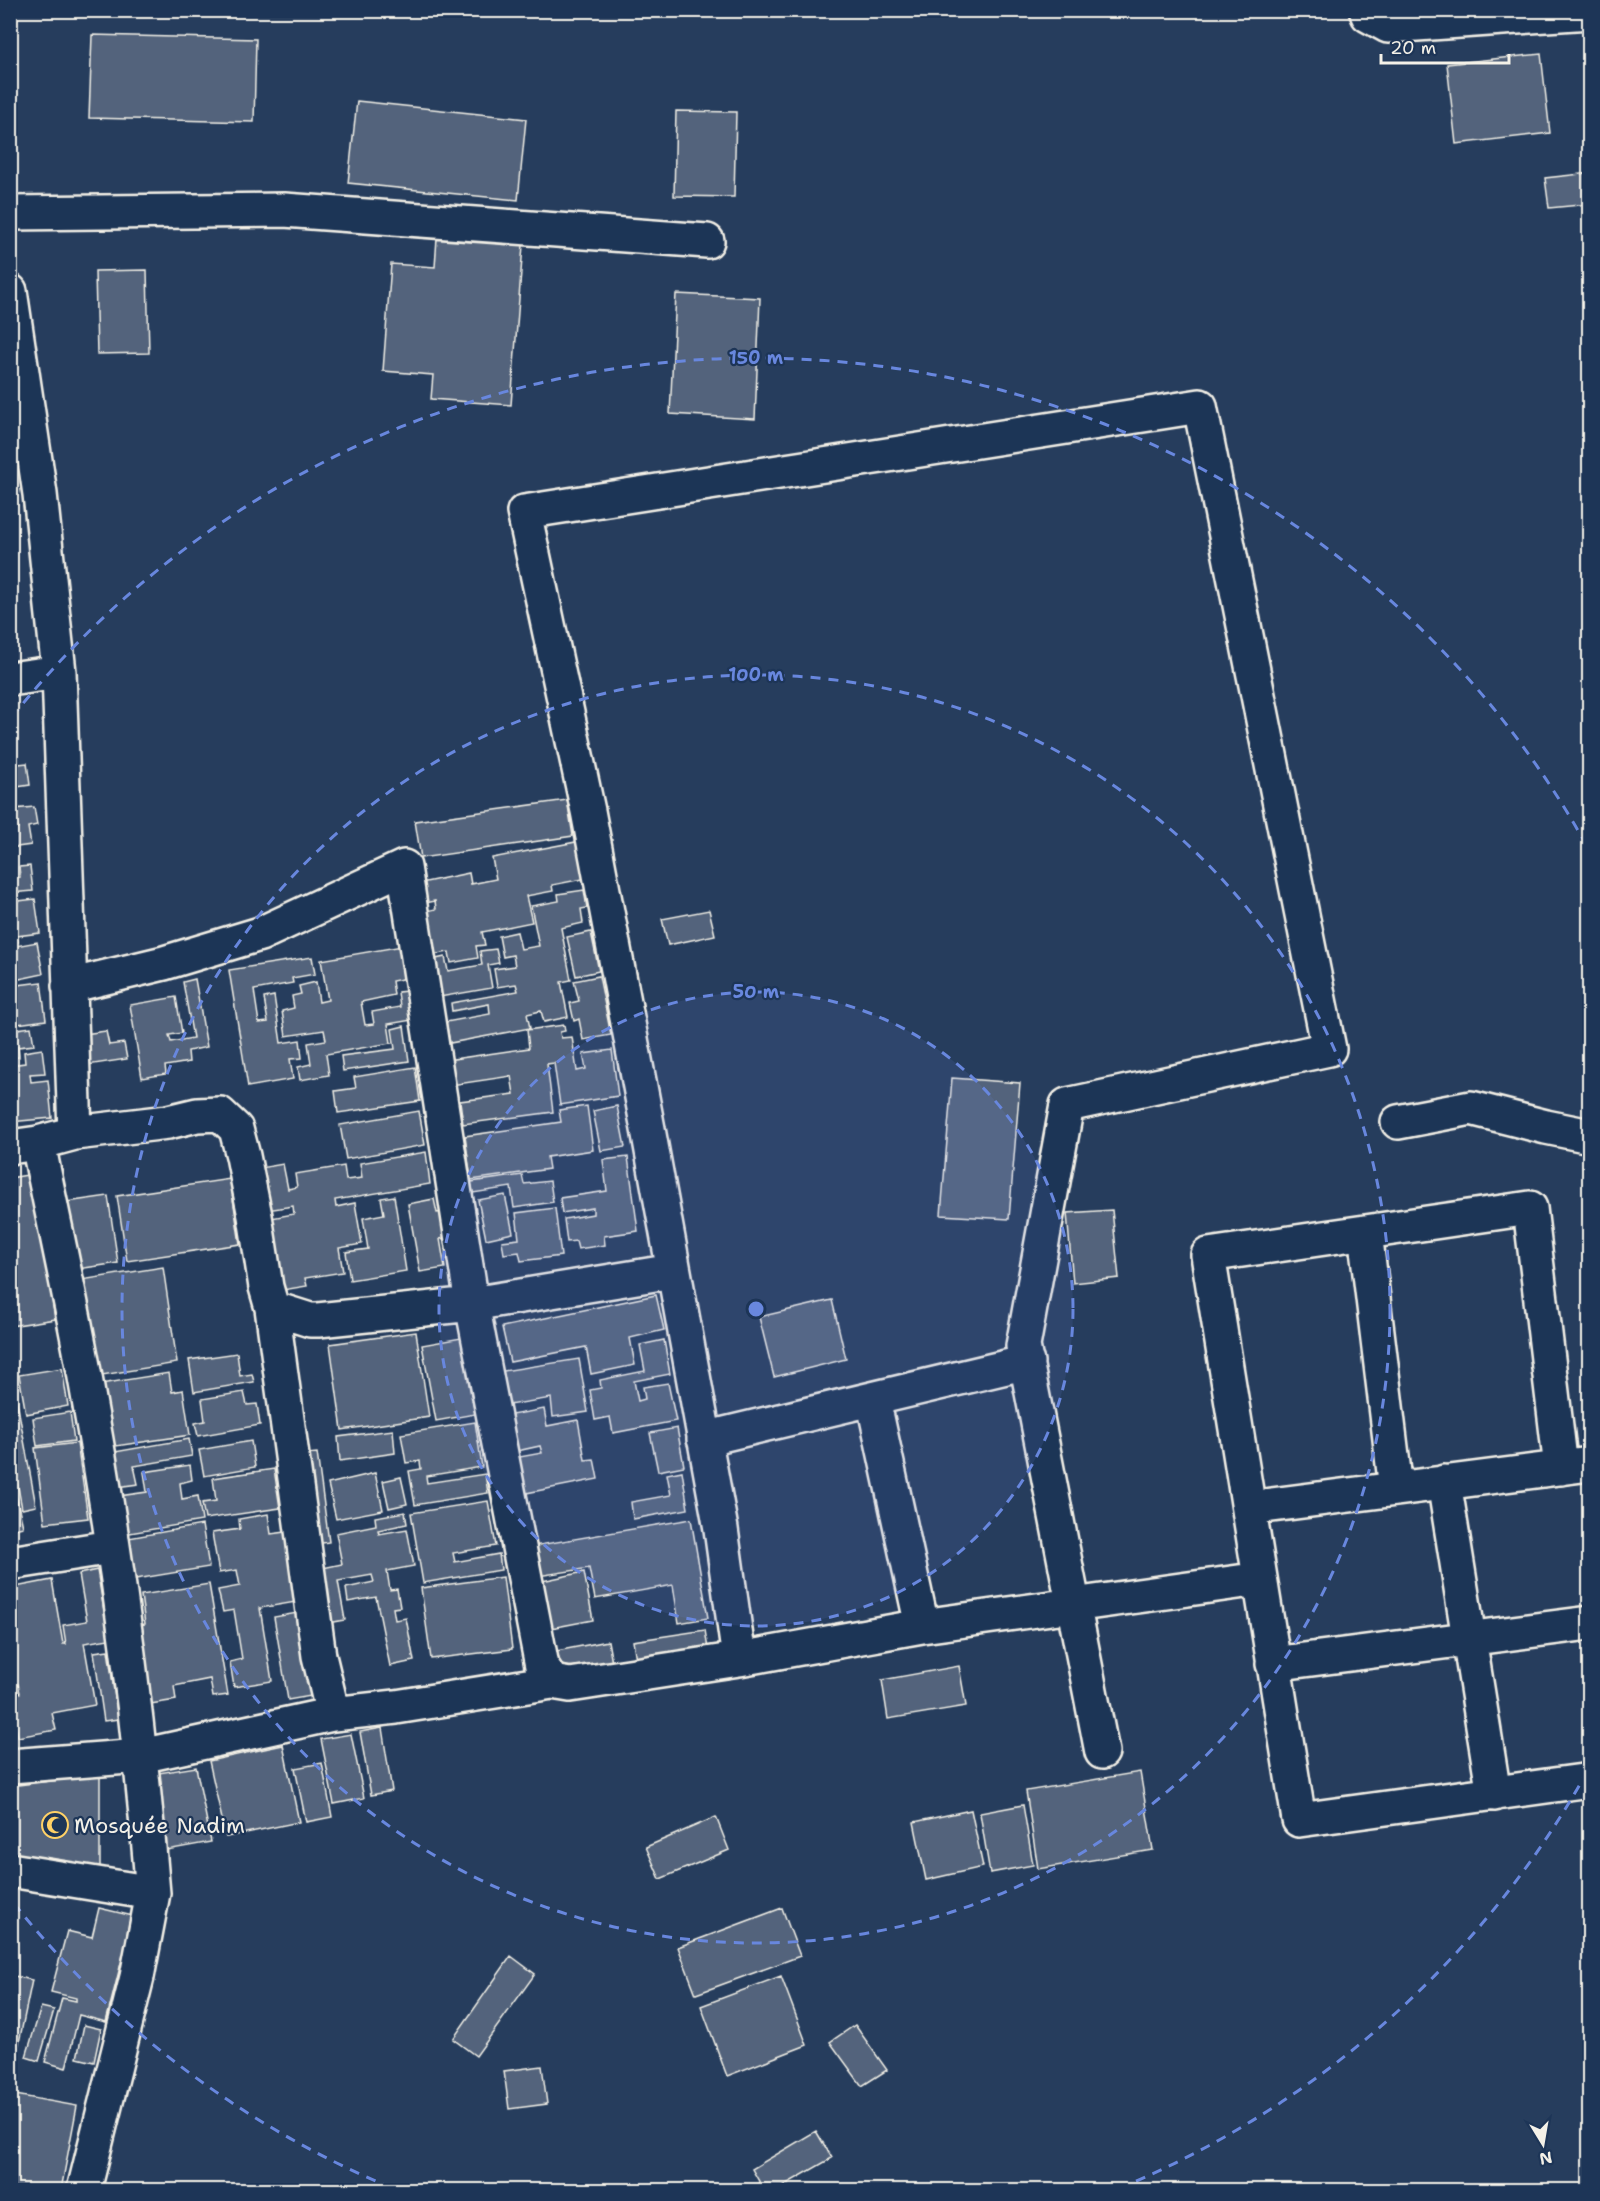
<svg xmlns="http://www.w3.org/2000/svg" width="1600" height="2201" font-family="'Shantell Sans',sans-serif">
  <rect width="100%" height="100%" fill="#263d5d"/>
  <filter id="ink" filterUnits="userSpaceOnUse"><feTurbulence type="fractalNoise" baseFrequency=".0167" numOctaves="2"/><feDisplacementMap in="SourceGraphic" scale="12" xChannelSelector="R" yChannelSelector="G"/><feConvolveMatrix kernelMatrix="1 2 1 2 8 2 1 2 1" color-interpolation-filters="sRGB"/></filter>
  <g filter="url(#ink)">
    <path fill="#52647b" stroke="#f4f1e8" stroke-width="1.5" d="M92,35L256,39L254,122L89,118Z
      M1541,54L1550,133L1456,144L1447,64Z
      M357,101L526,119L518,200L348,183Z
      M676,111L736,112L734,197L674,196Z
      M1590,173V204L1549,208L1545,178Z
      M437,238L523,245L511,405L431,399L433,375L383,371L391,264L435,267Z
      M147,270L149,353L97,354L95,271Z
      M676,294L760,298L755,419L670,414Z
      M27,763L30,785L10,788V765Z
      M567,800L573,836L421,858L415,821Z
      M34,807L37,825L28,827L31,845L10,848V829L18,828L14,809Z
      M576,842L583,879L552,885L553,891L526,896L532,922L482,932L485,945L476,946L478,958L451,963L449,952L431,955L422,912L436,909L435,901L420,904L416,884L469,873L471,884L496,879L492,858Z
      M30,866L33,891L10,893V878L20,877L19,867Z
      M584,890L587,908L581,909L583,923L561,928L571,980L561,982L568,1017L544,1022L541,1011L527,1014L530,1028L450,1043L446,1022L490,1014L489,1004L452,1011L451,1003L518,991L516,984L497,987L494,969L515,966L513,955L503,957L499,936L517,932L521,949L539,946L531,906L559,901L558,894Z
      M35,899L40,933L17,936L18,942H10V902Z
      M709,910L715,935L668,945L662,919Z
      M591,932L599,971L576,976L567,937Z
      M37,942L43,974L10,981V947Z
      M402,946L407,978L392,981L394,995L361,1002L365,1025L374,1024L372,1012L400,1007L398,992L407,991L412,1020L388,1024L391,1043L326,1054L329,1075L300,1080L298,1067L311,1064L308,1043L326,1040L324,1030L286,1036L282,1011L294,1008L292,996L301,994L299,986L316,982L319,1002L328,1000L321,960Z
      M496,949L499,963L488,965L492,988L434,998L427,961L445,957L448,971L482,965L480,951Z
      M312,957L315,974L292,978L293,983L254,990L259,1023L268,1022L264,998L274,996L281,1043L300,1040L302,1058L290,1059L293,1079L248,1087L229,970Z
      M599,976L611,1035L583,1040L579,1019L574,1021L570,1003L579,1001L574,981Z
      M195,979L207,1047L188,1051L189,1062L165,1066L166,1074L142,1078L130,1005L176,997L182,1033L169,1035L171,1042L193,1038L183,982Z
      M41,982L46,1020L10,1025V986Z
      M564,1025L565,1031L560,1032L561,1038L572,1037L577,1071L586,1069L583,1054L612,1050L618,1096L560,1105L554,1063L547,1064L553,1112L463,1124L460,1101L514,1094L511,1076L451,1085L447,1060L529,1048L527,1030Z
      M404,1026L409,1061L343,1071L341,1056L395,1049L392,1029Z
      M31,1027L34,1045L18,1047L19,1057L10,1058V1030Z
      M106,1031L109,1045L124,1043L127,1059L81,1066L76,1035Z
      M42,1049L45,1073L30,1074L31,1082L48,1080L52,1118L10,1122V1065L25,1063L24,1052Z
      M415,1067L420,1101L338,1113L335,1091L356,1088L354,1077Z
      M952,1078L1020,1083L1009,1219L941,1215Z
      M587,1106L593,1150L547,1157L549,1169L471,1180L465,1136L561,1122L559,1110Z
      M617,1106L625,1147L601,1151L593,1111Z
      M419,1111L425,1145L346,1159L340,1125Z
      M426,1152L430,1184L335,1200L336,1207L355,1203L362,1244L339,1248L343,1272L305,1278L307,1286L283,1290L271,1218L294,1214L293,1206L267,1210L260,1168L283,1164L288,1189L297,1187L295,1174L344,1166L346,1180L362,1178L360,1163Z
      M628,1157L638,1231L604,1236L605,1245L578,1249L576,1241L567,1242L564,1219L593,1214V1208L562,1213L560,1198L607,1191L603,1160Z
      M33,1174L55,1319L10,1326V1178Z
      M522,1175L524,1184L550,1181L553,1202L514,1208L511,1187L473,1193L471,1182Z
      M230,1179L240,1244L127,1261L117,1196Z
      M505,1195L513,1233L486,1239L478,1200Z
      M108,1196L118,1263L71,1270L60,1203Z
      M394,1196L406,1271L350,1280L346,1252L368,1249L363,1218L384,1214L381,1198Z
      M434,1199L437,1213L443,1212L447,1238L440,1239L445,1268L420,1272L408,1204Z
      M555,1208L561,1256L521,1261L519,1252L504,1254L502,1241L519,1239L516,1213Z
      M1112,1210L1119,1278L1073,1283L1067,1213Z
      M163,1267L177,1363L96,1376L81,1280Z
      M656,1295L664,1330L630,1338L635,1365L591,1374L586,1347L510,1362L502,1327Z
      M832,1300L846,1359L774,1377L759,1317Z
      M416,1332L429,1417L342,1430L330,1344Z
      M461,1338L475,1414L436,1421L422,1345Z
      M664,1340L670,1374L634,1381L638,1401L645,1399L643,1387L668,1383L676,1421L613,1433L610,1417L595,1420L590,1390L601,1388L600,1380L645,1371L640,1345Z
      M237,1353L240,1376L252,1374L254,1382L194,1392L189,1360Z
      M579,1359L588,1412L553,1417L551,1398L509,1405L503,1371Z
      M62,1368L68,1406L26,1414L19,1375Z
      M169,1373L172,1392L183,1390L190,1435L109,1447L100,1384Z
      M13,1380L36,1506L22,1509L16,1476L10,1477V1381Z
      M244,1392L247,1405L257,1404L260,1425L198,1436L195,1423L205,1421L202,1399Z
      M544,1409L547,1426L578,1420L585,1460L594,1459L598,1479L521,1494L514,1458L542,1453L540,1446L517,1451L511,1415Z
      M70,1412L74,1441L37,1446L33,1418Z
      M475,1422L482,1467L426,1476L427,1483L485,1474L488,1493L415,1505L409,1471L421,1469L420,1461L406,1463L401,1434Z
      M677,1428L684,1466L658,1471L650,1433Z
      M393,1430L395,1453L340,1461L338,1437Z
      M189,1439L192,1456L134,1466L138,1484L109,1488L103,1454Z
      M251,1441L255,1467L204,1476L199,1450Z
      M77,1443L88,1518L45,1523L35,1448Z
      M317,1453L329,1542L311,1545L299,1455Z
      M190,1465L192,1480L180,1483L182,1499L198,1496L202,1521L118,1535L112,1497L147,1492L144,1472Z
      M274,1469L280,1508L205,1519L202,1503L216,1501L213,1478Z
      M682,1471L688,1509L633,1519L631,1502L671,1495L667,1474Z
      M375,1473L383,1510L336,1519L328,1484Z
      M401,1477L407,1504L389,1508L383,1481Z
      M14,1486L23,1527L10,1530V1487Z
      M488,1501L496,1546L453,1553L455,1562L499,1554L501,1570L423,1583L411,1513Z
      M405,1512L407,1524L378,1530L379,1534L407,1529L414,1566L387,1571L390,1590L397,1589L400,1607L393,1608L395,1620L406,1618L414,1661L390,1666L376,1597L348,1602L346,1588L374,1582L372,1575L338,1581L345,1620L328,1623L318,1569L342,1564L336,1533L376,1525L375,1517Z
      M268,1514L271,1534L285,1532L296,1602L260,1608L272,1681L234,1687L230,1662L242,1659L234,1610L223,1612L218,1590L240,1586L237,1570L219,1573L212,1533L240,1529L239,1519Z
      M691,1519L708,1618L679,1623L673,1585L595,1599L589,1568L538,1576L533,1546Z
      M202,1525L209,1567L124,1581L117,1540Z
      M97,1570L109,1639L84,1643L95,1705L52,1713L56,1730L18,1737L10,1695L20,1693L18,1684L10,1685V1588L52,1580L63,1644H66L63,1625L87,1621L79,1574Z
      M584,1572L593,1620L551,1628L542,1581Z
      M503,1577L512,1649L431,1659L421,1588Z
      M209,1584L228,1695L213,1697L210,1679L174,1686L176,1700L144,1705L131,1627L145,1624L141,1595Z
      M303,1612L317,1695L288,1700L274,1617Z
      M705,1630L708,1649L636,1660L633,1641Z
      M608,1641L612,1663L555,1675L551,1652Z
      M108,1650L118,1719L104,1721L94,1652Z
      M959,1666L966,1706L888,1719L882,1680Z
      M382,1728L392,1791L371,1795L360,1732Z
      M351,1734L364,1798L334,1804L321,1739Z
      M283,1745L299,1822L226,1837L209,1761Z
      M322,1763L332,1817L306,1822L295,1768Z
      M196,1767L211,1842L167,1850L152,1774Z
      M1140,1772L1153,1850L1038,1869L1026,1791Z
      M100,1775V1879L10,1864V1786Z
      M1023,1805L1033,1865L990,1873L980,1813Z
      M971,1810L983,1867L926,1880L914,1822Z
      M716,1817L729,1850L660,1879L646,1847Z
      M99,1908L133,1916L106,2022L79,2015L66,2068L45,2062L62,1998L76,2001V1998L51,1992L67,1931L92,1937Z
      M782,1908L800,1956L696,1994L678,1947Z
      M511,1956L535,1974L476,2056L453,2039Z
      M10,1975L32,1980L16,2057L10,2055Z
      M781,1976L807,2045L727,2076L701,2006Z
      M41,2007L54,2010L39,2061L26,2057Z
      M84,2025L101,2029L94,2062L77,2058Z
      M855,2025L887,2070L862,2086L830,2042Z
      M542,2066L547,2104L509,2109L504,2071Z
      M10,2094L77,2106L61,2190L50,2188V2190H10Z
      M816,2131L832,2158L776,2190H764L752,2169Z"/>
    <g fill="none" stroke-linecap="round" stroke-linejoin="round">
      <defs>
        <path id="minor" d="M1366,10L1368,15L1388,26L1590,12
          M10,213L284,210L707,241
          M10,291L40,494L59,672L75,1133L38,1143L10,1147
          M10,679L59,672
          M69,986L164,963L260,934L404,867L472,1304L542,1666L552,1682
          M1398,1122L1471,1108L1546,1127L1590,1136
          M75,1133L168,1122L197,1115L220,1114L236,1129L243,1156L255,1216L266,1287L272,1308L310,1320H318L472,1304L673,1271
          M1365,1232L1396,1489
          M873,1399L922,1626
          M704,1439L1027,1362
          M1561,1468L1530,1208L1208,1255L1299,1820L1590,1780
          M1444,1482L1494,1794
          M1249,1508L1590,1464
          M10,1563L112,1547
          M739,1659L721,1529L648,1129L588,811L524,512L1200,406L1329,1049L1067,1105L1023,1346L1102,1752
          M1273,1664L1590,1623
          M333,1714L396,1707L552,1682L570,1685L739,1659L922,1626L1260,1579
          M10,1766L141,1756L333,1714L319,1656L272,1308
          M10,1870L153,1893C139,1723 117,1552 86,1383C72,1303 54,1223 38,1143
          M84,2190L137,1977L153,1893"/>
      </defs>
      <use href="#minor" stroke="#f4f1e8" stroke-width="38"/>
      <use href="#minor" stroke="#1d3557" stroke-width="33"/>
    </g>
  </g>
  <circle cx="756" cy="1309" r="317" fill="#6887de" fill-opacity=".12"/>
  <g fill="none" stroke="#6887de" stroke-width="3" stroke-dasharray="10 8">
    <circle cx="756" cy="1309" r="317"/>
    <circle cx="756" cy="1309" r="634"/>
    <path d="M1588 1770A951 951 0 0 1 1120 2188M392 2188A951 951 0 0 1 12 1901M12 717A951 951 0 0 1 1588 848"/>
  </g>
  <defs>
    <symbol id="mosque-ring" viewBox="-11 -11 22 22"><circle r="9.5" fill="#1d3557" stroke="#ffd166" stroke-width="1.5"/><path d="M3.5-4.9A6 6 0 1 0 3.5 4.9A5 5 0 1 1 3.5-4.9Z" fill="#ffd166"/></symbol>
  </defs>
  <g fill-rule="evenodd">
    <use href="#mosque-ring" x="40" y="1810" width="30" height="30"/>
  </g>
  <g text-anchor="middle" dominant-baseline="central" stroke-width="4.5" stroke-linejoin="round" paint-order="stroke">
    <g font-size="22" fill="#f4f1e8" stroke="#1d3557" text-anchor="start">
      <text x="74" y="1825">Mosquée Nadim</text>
    </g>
  </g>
  <circle cx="756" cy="1309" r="9" fill="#6887de" stroke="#1d3557" stroke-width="3"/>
  <g font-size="18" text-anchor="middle" font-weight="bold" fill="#6887de" stroke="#1d3557" stroke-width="4.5" stroke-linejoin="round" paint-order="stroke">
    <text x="756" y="364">150 m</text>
    <text x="756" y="681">100 m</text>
    <text x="756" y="998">50 m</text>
  </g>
  <rect width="1600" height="2201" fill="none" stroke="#1d3557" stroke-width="36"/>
  <rect x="18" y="18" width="1564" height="2165" fill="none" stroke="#f4f1e8" stroke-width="2" filter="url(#ink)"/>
  <g transform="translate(1543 2144) rotate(169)" stroke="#1d3557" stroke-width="4.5" paint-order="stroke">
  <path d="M0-4.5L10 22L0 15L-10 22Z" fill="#f4f1e8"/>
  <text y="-9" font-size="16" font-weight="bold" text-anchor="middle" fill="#f4f1e8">N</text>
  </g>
  <path d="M1381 54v9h128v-9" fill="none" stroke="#f4f1e8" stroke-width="3"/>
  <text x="1390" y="54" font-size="18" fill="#f4f1e8" stroke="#1d3557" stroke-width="4.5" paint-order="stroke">20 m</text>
</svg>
